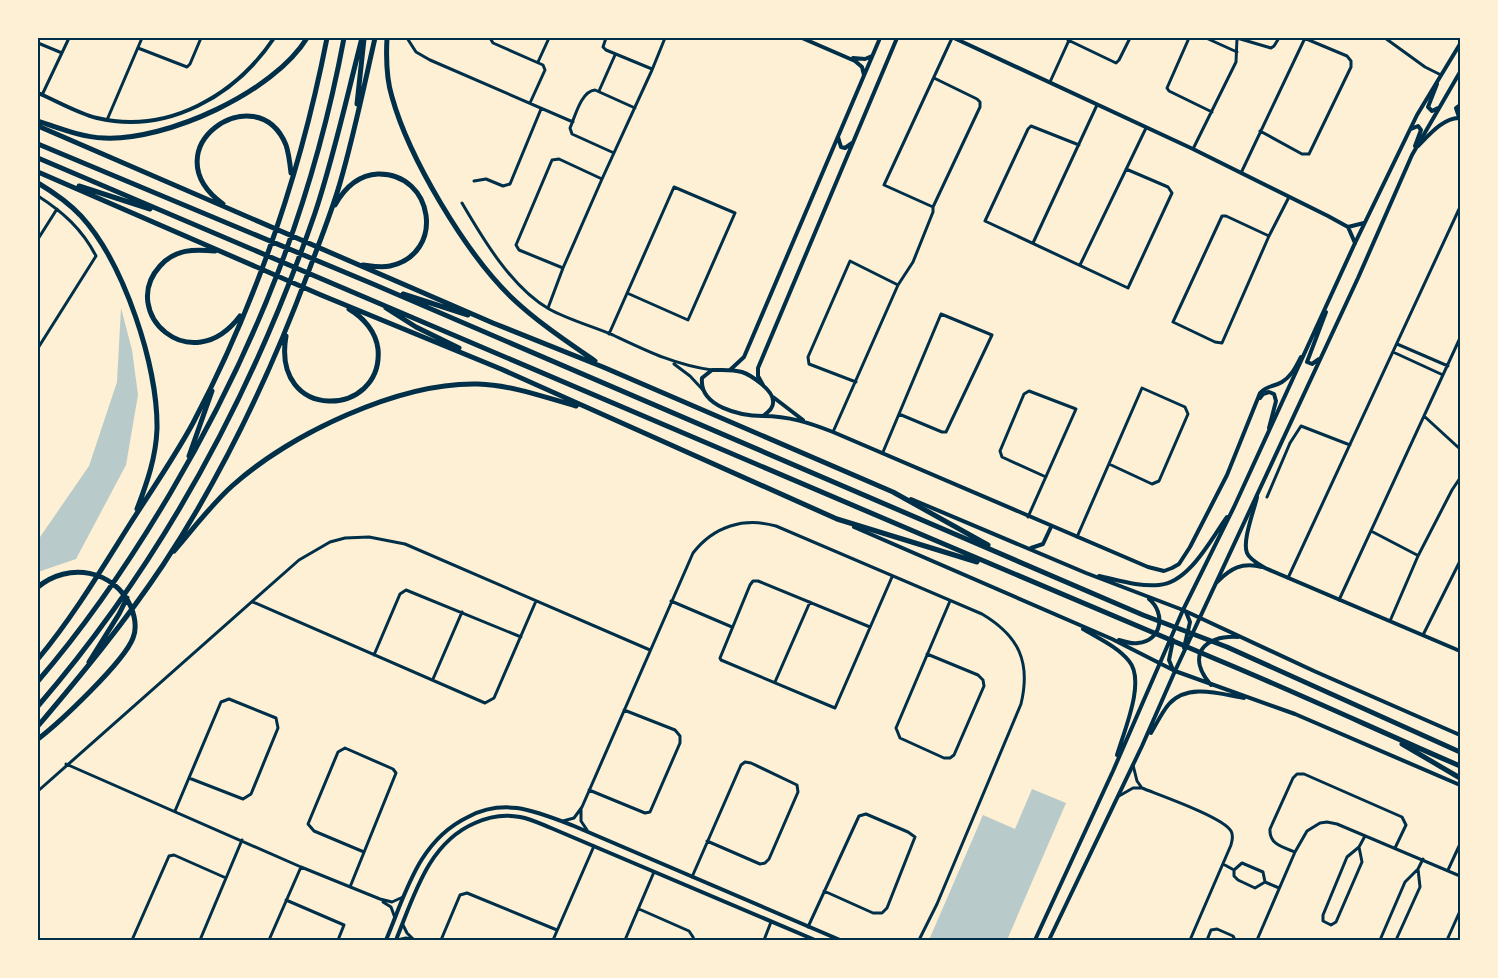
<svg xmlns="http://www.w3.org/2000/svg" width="1498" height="978" font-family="Karla,sans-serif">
  <rect width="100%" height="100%" fill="#fdf0d5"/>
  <path fill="#b9caca" d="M121,308L132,350L138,395L126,465L76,559L38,572V540L89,466L117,382Z
    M1032,789L1066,803L1007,940H929L983,815L1015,829Z"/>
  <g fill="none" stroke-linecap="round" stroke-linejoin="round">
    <path stroke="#003049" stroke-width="3" d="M407,38L416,52L430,60L573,122
      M490,38L493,43L543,65L545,70L530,103
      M606,38L603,47L606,50L652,69
      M1189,38L1167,88L1169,91L1212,112
      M1206,38L1237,52
      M1237,38L1271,48L1274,46L1279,38
      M1385,38L1425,67L1441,75
      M1068,40L1116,63L1119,60L1130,38
      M38,43L62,53
      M138,48L187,67L190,64L201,38
      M538,62L549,38
      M1050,82L1070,38
      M599,91L615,55
      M42,95L69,38
      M107,120L142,38
      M1260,131L1302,154H1309L1351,67V61L1347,56L1304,38
      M1079,145L1031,126L1028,129L985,221L1128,288L1172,193L1168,187L1126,169
      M1193,149L1236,62L1237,38
      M614,153L572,134L570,128C575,117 581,91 595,90L635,108
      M1241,173L1305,38
      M474,181L486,179L503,186L510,184L541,109
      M38,196C63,212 82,229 96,256L38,348
      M462,203C483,239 512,288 549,309C569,320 592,326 613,335C647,351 675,365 712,370
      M933,207L884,185L952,38
      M1269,236L1226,216H1222L1173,322L1215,342L1222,343L1269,236L1289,197
      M38,239L57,209
      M1033,243L1097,105
      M1080,265L1146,128
      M563,268L519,250L516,245L552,160L559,159L602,179
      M548,308L563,268L602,179L652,70L665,38
      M609,334L674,187L735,213L688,320L627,293
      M1397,344L1448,366
      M1393,352L1443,375
      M674,364L690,376L703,390
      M856,382L809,364L808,357L850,261L898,285
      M1424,416L1460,449
      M833,432L898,285L913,262L933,212V207L980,107V102L977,99L934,78
      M883,452L941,314L992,335L946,432H942L899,414
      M1267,497L1290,443L1301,426L1350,445
      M1028,517L1076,409L1029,391L1024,394L1000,451L1002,457L1046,477
      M1371,531L1417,555
      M1077,537L1142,388L1185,407L1188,414L1159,481L1152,484L1109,464
      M1288,578L1460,207
      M1339,600L1460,338
      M671,601L732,627
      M253,602L485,703L494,698L536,601
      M1390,621L1418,556L1452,490L1460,478
      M870,627L758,581H753L750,585L720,658L721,660L835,708L892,577
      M1423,635L1460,561
      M927,654L978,675L983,680L984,686L954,755L950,758H944L900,738L896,728L950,601
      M374,655L400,594L406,590L521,637
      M433,679L462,612
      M775,682L810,602
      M66,764L301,867L380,899L392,902L403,897
      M1133,765L1137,781L1142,788
      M589,790L645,813L650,812L680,743V736L675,730L624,710
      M38,791L299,560L330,542L345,538L369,537L405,544L650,650
      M1119,796L1133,788H1142C1159,795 1223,817 1231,831C1234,836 1232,840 1231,845L1190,940
      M581,809V821L587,830
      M175,811L221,702L229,699L276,718L278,728L251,794L243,799L189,778
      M563,821L574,818L582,807L693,553C714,526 744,517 776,526L982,614C1019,636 1031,662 1021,704L937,904L919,940
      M1359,847L1362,862L1336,922L1331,925L1323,921V915L1347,857L1359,847L1365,836
      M1295,852C1282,847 1269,844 1270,829L1293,778L1297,774H1304L1402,817L1406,825L1395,848
      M1242,863L1263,872L1265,882L1255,888L1238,880L1234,876V870Z
      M1223,864L1234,870
      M1448,870L1460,844
      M692,877L741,765L745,762L751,763L797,785L798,792L769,859L765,863L760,864L707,841
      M1265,882L1279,888
      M350,887L396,773L393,769L345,748L338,752L308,824L314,831L364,852
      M286,900L344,925L338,940
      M383,902L391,907L395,918
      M639,909L689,931L693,937L694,940
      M403,925L407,933L413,939
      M808,927L859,816L866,814L908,832L915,837L887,908L882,913H873L824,891
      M132,940L169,856L174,855L226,878
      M200,940L242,840
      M269,940L301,867
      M397,940L406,938L416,940
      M441,940L460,895L467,893L557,930
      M553,940L594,846
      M625,940L654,872
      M764,940L771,922
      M1207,940L1211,930L1217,929L1233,936L1235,940
      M1257,940L1295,852L1307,831L1320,823L1327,822L1337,824L1460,876
      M1380,940L1405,882L1418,869L1423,859
      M1396,940L1420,887L1418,869
      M1447,940L1460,911"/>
    <path stroke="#003049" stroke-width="4" d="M802,38L855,61L862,67L864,75
      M954,38L1193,149L1328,216L1348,227L1355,243
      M853,58L865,59L872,56
      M38,93C57,101 77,113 97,118C168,135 236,95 274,38
      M1459,117L1456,108L1460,105
      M838,137L841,147L845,148L852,143
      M1418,146C1429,135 1444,117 1460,118
      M1348,227L1364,223
      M712,370C722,370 732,369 742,372C751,375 773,390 773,401C774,408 768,412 763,416C741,416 699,407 702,378Z
      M730,370L744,357L880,38
      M763,385L758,376V368L897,38
      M773,397L803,420
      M1260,398L1263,394L1269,392L1274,394L1276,401L1269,428
      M763,416C789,416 810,423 833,432L1148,567L1164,571L1172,568L1179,564L1190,547L1227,475L1260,393C1267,385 1274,387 1282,382C1292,376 1296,366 1301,357
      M1257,497C1254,511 1242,541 1247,553C1250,560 1259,564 1265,568L1460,651
      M1217,582C1231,568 1242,562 1262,567
      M386,940C406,893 418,841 468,817C483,809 500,806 517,808C537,811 556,819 574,826L840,940
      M396,940C414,896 428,843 475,823C490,816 505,814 520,817C531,819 541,824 551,828L815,940"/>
    <path stroke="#003049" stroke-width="4" d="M1437,84L1428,107L1432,111L1438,108
      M1411,129L1418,126L1421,130L1415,146
      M1319,359L1312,364L1307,362L1326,312
      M911,499L1086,573L1183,610L1314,671L1460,735
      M854,527L1112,639L1175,671L1295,714L1460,785
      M1031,548L1043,544L1051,527
      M1099,576C1118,580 1139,587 1159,585C1189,583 1211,539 1227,517
      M1083,629C1098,638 1118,647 1129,661C1146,681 1124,731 1117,755
      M1119,640C1125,642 1132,644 1138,643C1162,641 1166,613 1149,599
      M1173,640L1169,660L1173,670
      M1184,648L1190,622L1186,612
      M1211,685C1186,656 1203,635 1238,637
      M1151,733C1157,723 1162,712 1169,704C1188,683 1220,694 1244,698
      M1035,940L1113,771L1183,610L1234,507L1355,243L1417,115L1460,44
      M1049,940L1142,746L1175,671L1358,278L1412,155L1460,72"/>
    <path stroke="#003049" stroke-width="5" d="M387,38C386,57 386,78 392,97C409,158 465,252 511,297C536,321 566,341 595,361
      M357,104L364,39
      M38,121C59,128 81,137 104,138C167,141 274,92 307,38
      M38,126L493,323L603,367L893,492L988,545
      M38,144L373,284L1143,615L1227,647L1460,752
      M38,158C431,325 824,494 1218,660C1300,694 1379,731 1460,766
      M38,172L321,295L501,369L837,519L977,562
      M38,183C53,192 68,202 81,216C124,263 158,366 157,429C156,457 147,483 137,509
      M79,186L150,209
      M223,204C148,149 257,74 286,145C289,154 290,164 291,173
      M335,205C344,189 358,175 378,174C434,173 446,254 390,266C381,268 371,266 363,265
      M215,251C194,249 175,249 160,266C118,312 191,381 240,316
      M403,294L468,315
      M386,308L416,327L459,348
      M286,336C271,423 384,418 378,349C376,332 364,318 349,309
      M189,456L212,391
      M174,551C193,529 211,505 232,486C290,434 399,382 478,384C511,385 544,397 576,406
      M38,587C68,562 114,569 131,607C135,617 137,628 133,638C124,662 59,723 38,739
      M38,659C73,617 101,570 130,524C151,491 174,458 193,423C256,303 301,171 327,38
      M89,662L119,614L127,598
      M38,681C88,623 132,558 171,492C256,348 313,203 344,38
      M38,706C162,562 253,393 315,213C334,156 347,96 362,38
      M38,726C82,674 125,622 163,565C223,474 270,375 308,273C319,243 331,214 340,183C354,135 364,86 375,38
      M1402,744L1460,778"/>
  </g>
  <rect width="1498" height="978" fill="none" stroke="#fdf0d5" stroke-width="78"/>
  <rect x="39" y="39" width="1420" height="900" fill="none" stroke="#003049" stroke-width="2"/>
</svg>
